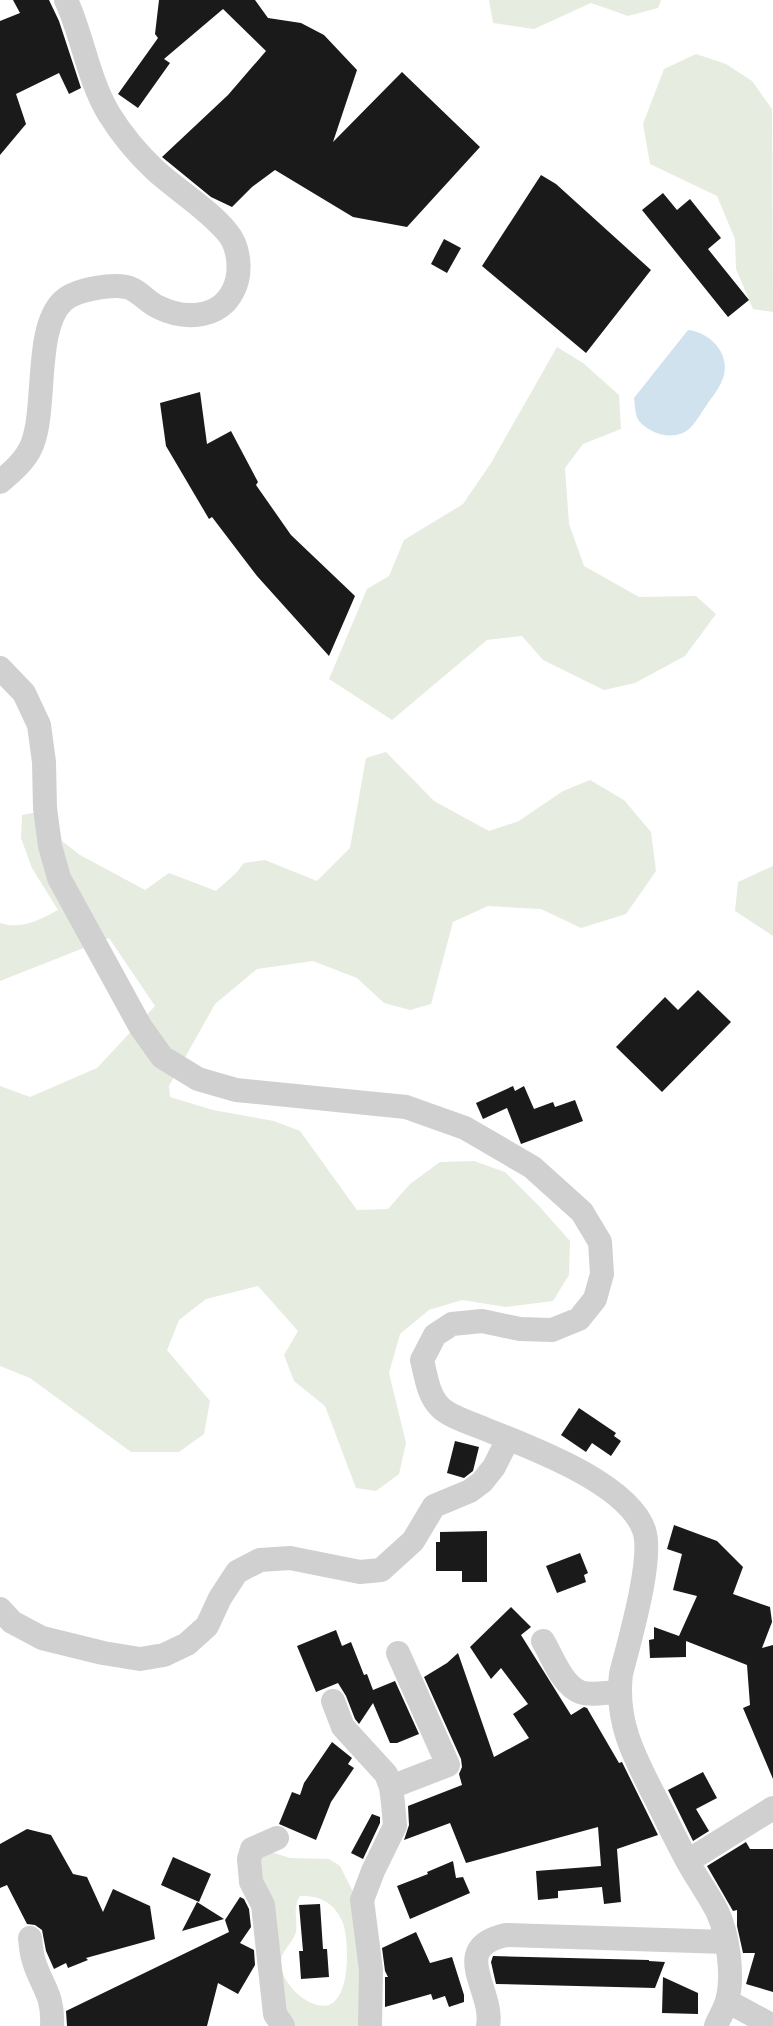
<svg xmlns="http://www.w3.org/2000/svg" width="773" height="2026" font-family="Signika,sans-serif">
  <rect width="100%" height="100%" fill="#fff"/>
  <path fill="#e6ecdf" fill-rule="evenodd" d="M489,0H661L658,8L628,16L591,3L534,29L493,23Z
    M696,54L726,64L752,81L772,109L773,312L753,309L736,269L735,239L717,196L650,164L643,124L664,69Z
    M557,347L583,363L619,395L621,429L583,444L565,468L569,524L584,566L639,597L696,596L716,614L685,656L635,683L604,690L543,660L522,636L487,640L392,720L329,679L367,589L389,576L404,540L463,504L491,463Z
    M386,752L434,801L489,831L519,821L563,791L590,780L624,800L651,832L656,871L626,914L581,928L541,909L488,906L453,922L431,1004L410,1010L384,1003L357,978L313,961L257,969L215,1004L169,1086L170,1097L213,1110L274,1121L300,1131L357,1210L388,1209L410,1184L440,1162L474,1161L505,1172L539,1206L570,1241L569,1275L553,1301L506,1307L462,1300L429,1310L400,1334L389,1373L406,1443L399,1474L376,1491L356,1488L325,1406L294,1381L284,1355L298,1331L258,1286L206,1299L179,1320L167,1350L210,1401L204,1434L179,1452H131L30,1378L0,1366V1086L30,1097L97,1068L155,1006L109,938L0,981V923C22,930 39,920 58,910L32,868L21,838L22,815L54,809L62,841L80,855L145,890L169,873L216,891L236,873L244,863L265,860L317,881L350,848L366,758Z
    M773,866V936L735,911L738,882Z
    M271,1852L290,1858L329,1859L340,1866L355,1896L364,2026H289L262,1883L259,1857ZM300,1896C320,1895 335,1903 343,1923C349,1941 351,1997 329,2005C309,2011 278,1981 281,1960C282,1950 293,1943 296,1932C298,1919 292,1908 300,1896Z"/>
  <path fill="#cfe2ee" d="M688,330C713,333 734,358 721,383C718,390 712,397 708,403C703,410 698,419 692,426C678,442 652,436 639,421C635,416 635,405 634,398Z"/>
  <path fill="#1a1a1a" d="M13,0H49L59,21L81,88L69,94L59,73L16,94L26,124L0,155V21L20,13Z
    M159,0H255L268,18L301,23L324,35L357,70L333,142L402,72L480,147L407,227L353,217L275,170L252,187L232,207L211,197L162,157L228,95L266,51L223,9L164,59L170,63L138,108L118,94L158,38L155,34Z
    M541,175L556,184L651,270L586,353L482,266Z
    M663,193L677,210L690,199L721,238L708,249L749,300L728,317L642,210Z
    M444,239L461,248L447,273L431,264Z
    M200,392L207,444L231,431L258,482L256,485L291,535L355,596L329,656L257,576L212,517L209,519L166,446L160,403Z
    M698,990L731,1022L662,1092L616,1047L665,997L678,1010Z
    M513,1086L515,1091L524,1086L534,1109L553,1102L555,1107L575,1100L583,1121L521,1144L507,1108L483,1119L476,1103Z
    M579,1408L616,1433L614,1436L621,1441L611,1456L592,1443L586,1452L561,1435Z
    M455,1441L479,1447L473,1471L464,1478L447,1473Z
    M674,1525L717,1541L743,1567L733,1594L770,1607L772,1622L762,1648L773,1645V1779L743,1708L750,1705L747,1665L686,1641V1657L650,1658L649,1640L654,1639V1627L679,1636L697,1596L673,1590L682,1554L667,1549Z
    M487,1531V1582H462V1571H436V1542H440V1532Z
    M580,1553L588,1573L584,1575L586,1582L557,1593L546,1566Z
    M511,1607L531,1627L521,1635L571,1715L584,1707L587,1708L619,1763L622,1762L658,1835L617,1849L621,1902L604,1904L602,1887L558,1891V1898L538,1900L536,1871L601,1866L598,1827L466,1863L450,1823L404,1840L409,1825L408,1806L462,1785L459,1774L462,1767L461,1759L424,1677L447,1663L458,1653L494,1757L529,1738L513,1714L528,1704L501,1668L491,1679L470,1647Z
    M336,1630L342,1646L351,1642L364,1675L367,1674L373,1690L395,1681L419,1734L397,1743H390L373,1703L359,1724L355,1719L346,1696L338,1683L316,1692L297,1646Z
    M332,1742L352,1758L348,1764L354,1768L331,1802L316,1840L279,1824L292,1792L300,1795L304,1783Z
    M703,1772L717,1798L696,1809L709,1831L693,1841L668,1790Z
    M372,1814L380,1817V1823L363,1859L351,1853Z
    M27,1829L51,1835L73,1874L87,1877L103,1912L113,1889L150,1906L155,1939L86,1958L88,1960L68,1968L66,1963L54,1969L46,1951L42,1930L35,1925L27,1924L7,1885L0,1888V1844Z
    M746,1842L750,1849H773V1992L746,1984L755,1953H743L737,1926V1910L733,1911L707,1866Z
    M173,1857L211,1874L199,1902L161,1885Z
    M453,1861L456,1878L463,1877L470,1893L410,1919L397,1886L428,1874L427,1872Z
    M240,1897L244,1899L249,1909L251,1927L240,1943L254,1950L255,1965L238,1994L218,1983L207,2026H67L66,2011L229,1932L225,1920Z
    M197,1902L224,1919L182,1931Z
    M320,1904L323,1949H327L329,1977L301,1979L299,1951H303L299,1905Z
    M416,1932L430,1963L452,1957L464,1995V2002L449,2007L445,1996L433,2000L431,1994L385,2007V1977H388L385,1971L382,1948Z
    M493,1956L649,1960V1961L665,1962L655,1988L496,1984L491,1962Z
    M663,1977L698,1993V2014L662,2013Z"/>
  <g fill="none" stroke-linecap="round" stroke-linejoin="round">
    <path stroke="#d0d0d0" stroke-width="24" d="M0,482C12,472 26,460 32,445C47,408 34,328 63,301C76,289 117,282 132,289C142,294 149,303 158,307C184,320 219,319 233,291C242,274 240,247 227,232C207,208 178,191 155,170C137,153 122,135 109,114C88,79 83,37 66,0
      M0,668L24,693L39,725L44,762L45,808L50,846L59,878L140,1026L162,1057L198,1079L236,1090L406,1107L465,1128L532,1167L582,1212L600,1242L602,1274L595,1299L579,1319L552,1330L520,1329L482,1321L452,1324L435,1335L422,1360C426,1376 428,1395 440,1407C448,1416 473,1424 485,1429C529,1447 627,1482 644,1530C654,1558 629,1642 621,1674C615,1724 636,1760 658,1803C668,1823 678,1844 689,1864C698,1880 709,1895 717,1911C728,1934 734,1976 727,2001C725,2009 719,2018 716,2026
      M0,1609L12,1622L42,1638L103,1653L140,1659L164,1655L187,1644L207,1626L220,1598L237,1572L260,1560L290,1558L360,1572L381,1570L413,1541L434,1506L470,1491L482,1482L494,1467L508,1439
      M543,1641C552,1656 562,1685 580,1692C591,1696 607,1692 619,1692
      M333,1701L343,1727L386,1774L391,1787L393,1803L395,1826L373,1871L362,1900L371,1970L370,2026
      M391,1787L448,1765L398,1653
      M277,1838L252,1849L249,1859L251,1882L263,1905L275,2014L283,2026
      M688,1861L773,1808
      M30,1938C31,1945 31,1951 33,1958C40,1985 54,1993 52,2026
      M727,2001L773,2026
      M488,2026C495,1991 447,1948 506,1935L726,1942"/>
  </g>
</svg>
